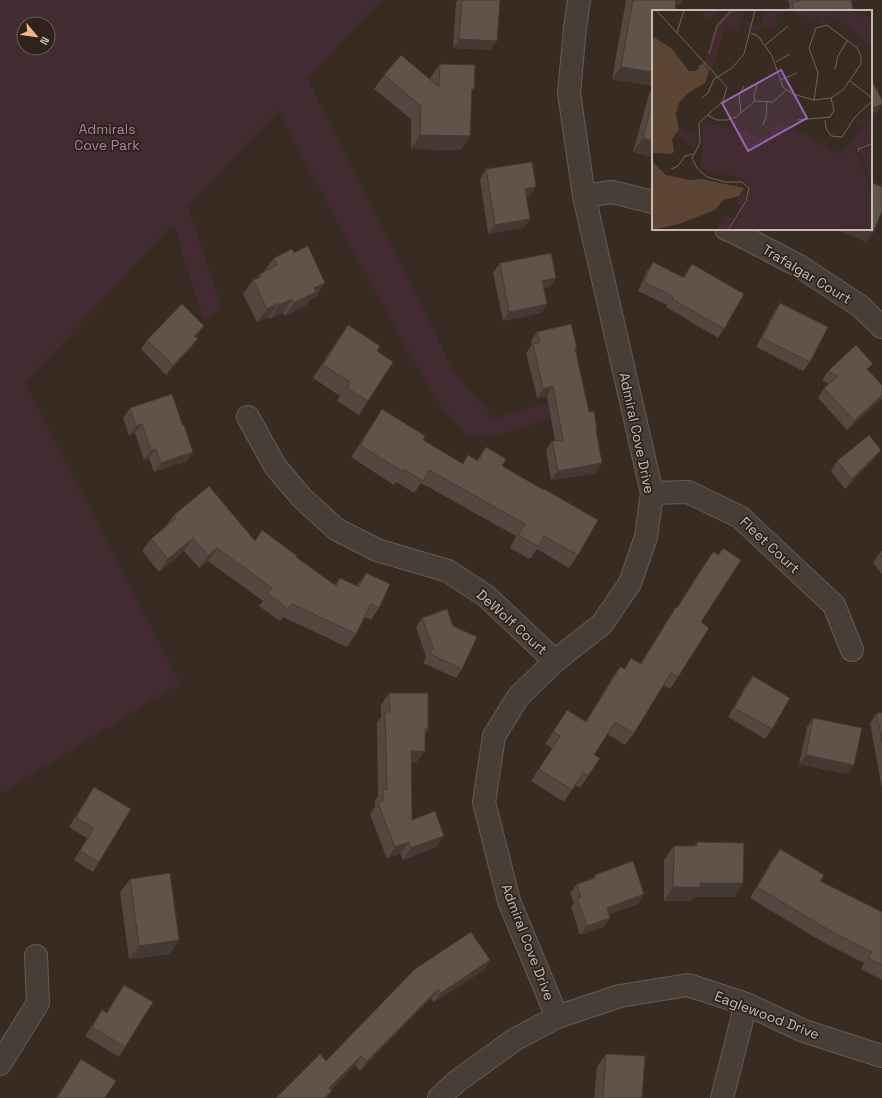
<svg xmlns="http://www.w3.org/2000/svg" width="882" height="1098" font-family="'Space Grotesk',sans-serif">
  <rect width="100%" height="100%" fill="#382b22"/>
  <path fill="#422b31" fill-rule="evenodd" d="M0,0H381L308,79L355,175L421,303L452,369L494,419L579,392L584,405L521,429L497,434L468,437L442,408L413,359L352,249L278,111L188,207L222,308L203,320L174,225L165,233L25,383L180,683L0,794ZM24,24H48V48H24Z"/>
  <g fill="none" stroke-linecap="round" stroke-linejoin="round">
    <defs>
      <path id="minor" d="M584,196L612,192L653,202
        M726,229L736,233L799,266L860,306L882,327
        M248,417L275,466L302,498L336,529L377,550L448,571L486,596L555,661
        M652,493L688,492L740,517L834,605L852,650
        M557,1017L509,901L484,802L494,736L518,697L555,661L602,624L630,583L646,537L652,493L584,196L569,93L575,28L579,0
        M0,1064L38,1003L36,956
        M439,1098L456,1082L514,1040L557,1017L620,996L688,985L746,1004L804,1031L882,1056
        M722,1098L746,1004"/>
    </defs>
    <use href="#minor" stroke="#665c54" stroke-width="24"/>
    <use href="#minor" stroke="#493e36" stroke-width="22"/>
  </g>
  <path fill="#54473f" d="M458,0H500L490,50L453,48L456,2Z
    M626,0H682L679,5L676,4L653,11V86L612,79Z
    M788,0H851L853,11H786L790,6Z
    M440,64L471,93L461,150L411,149V119L374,89L384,75L430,79V78Z
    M653,88V157L633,152L649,94Z
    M486,169L529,197H526L530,219L523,228L488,234L480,179Z
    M274,258L316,297L311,299L306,305L285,316L283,313L270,319L269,317L257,322L243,294L253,280L256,279L260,274L264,272V271Z
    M653,262L683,277L692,264L724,329L718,338L666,307L667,305L638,291L647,271Z
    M500,263L556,278L549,287L544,288L547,304L541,313L503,321L493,273Z
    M780,303L810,362L803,371L756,347L774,312Z
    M348,325L368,401L359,415L337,401L340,396L313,378L338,339Z
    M204,326L196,337L191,348L166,375L141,349L147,340Z
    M537,332L575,350L589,412L596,431L602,463L595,473L551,480L546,450L552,441H555L547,396L537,398L526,353L532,345L531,341Z
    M868,370L882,385V398L880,400L847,430L818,398L824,388L829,384L822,380L828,371Z
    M130,408L183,426L193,452L187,461L154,472L149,458L144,460L135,433L129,436L123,418Z
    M382,409L423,440L462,464L468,455L477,460L486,447L578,555L569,568L537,549L530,559L510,548L516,536L421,483L414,493L396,482L394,485L351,457L374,422Z
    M874,459L845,489L831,471L837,461Z
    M174,515L255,541L296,557L335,585L340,578L357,586L366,573L379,608L371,620L364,617L356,634L347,647L283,617L280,621L259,606L263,601L208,561L199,568L184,551L159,572L142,551L151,539L166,526Z
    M723,548L701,622L678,677L670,689L663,685L634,733L625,745L607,734L594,755L588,776L580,788L575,785L564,802L531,781L552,748L545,744L567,710L586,721L612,678L620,667L624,669L631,658L640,664L668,619L676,607H677L705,563L713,552L718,555Z
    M882,551V574L873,563L879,554Z
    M422,618L462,669L456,678L423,663L426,657L416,627Z
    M753,676L772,729L765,739L728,717L746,685Z
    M389,693L428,729L425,734L417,762L411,763L412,820L436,847L403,860L400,853L387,859L370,814L375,807V801L378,796L377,723L381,717V705Z
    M877,713H882V789L870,723Z
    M813,718L848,774L799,764L807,727Z
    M94,787L99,862L93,872L74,860L87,838L69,827L88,796Z
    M697,842L743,883L734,897H694L691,901H664V860L674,846H694Z
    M780,849L820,881L882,912V980L861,969L864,963L821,941L750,898L772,860Z
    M595,875L638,904L609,914L604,927L580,935L571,907L574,903L570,893L577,884L592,879Z
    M130,879L170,954L129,959L120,892Z
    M415,969L484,970L434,1002L431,998L360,1071L355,1065L331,1090L332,1091L326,1098H276L326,1061Z
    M124,985L125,1047L119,1057L85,1036L102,1010L106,1013Z
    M606,1054L642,1098H594L597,1067Z
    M81,1059L105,1098H56L72,1073Z"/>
  <path fill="#453a33" d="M671,0H682L679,5L670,1Z
    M459,39L497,41L490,50L453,48Z
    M621,67L653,72V86L612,79Z
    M882,104V105L877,112L871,115V109Z
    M420,135L470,136L461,150L411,149Z
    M643,138L653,141V157L633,152Z
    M536,187L529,197L519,198L525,189Z
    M530,219L523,228L488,234L495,225Z
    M835,229H863L873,233L866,242Z
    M556,278L549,287L536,290L542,281Z
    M325,283L316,297L311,299L306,305L285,316L294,303L314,288Z
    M292,299L283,313L270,319L279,305Z
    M278,303L269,317L257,322L267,309Z
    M547,304L541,313L503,321L509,312Z
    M204,326L198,335L188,345L194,336Z
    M198,339L191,348L166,375L173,365Z
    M553,386L547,396L537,398L543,389Z
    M882,395V398L880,400L847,430L854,421Z
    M142,424L135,433L129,436L136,426Z
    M156,449L149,458L144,460L151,451Z
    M881,450L874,459L845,489L852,479Z
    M193,452L187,461L154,472L161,463Z
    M602,463L595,473L551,480L558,471Z
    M193,538L184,551L159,572L168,559Z
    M217,548L208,561L199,568L208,556Z
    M411,751H425L417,762L403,763Z
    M806,755L854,765L848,774L799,764Z
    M444,836L436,847L403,860L411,848Z
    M409,842L400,853L387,859L395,847Z
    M700,883H743L734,897H694L691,901H664L673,887Z
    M644,894L638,904L600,917L607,908Z
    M610,918L604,927L580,935L587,926Z
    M179,940L170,954L129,959L139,946Z
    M490,960L484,970L434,1002L441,993Z
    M438,989L431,998L360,1071L367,1061Z
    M361,1056L355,1065L323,1098L329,1088Z
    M332,1091L326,1098H324Z"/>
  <path fill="#625349" stroke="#453a33" d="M462,0H500L497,41L459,39Z
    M633,0H676L675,11H653V72L621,67Z
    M799,0H851L853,11H794L792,2L799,1Z
    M401,55L439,87L440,64L475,65L474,89H472L470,136L420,135L421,106L384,75Z
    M871,79L882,100V104L871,109Z
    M653,100V141L643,138Z
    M532,162L536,187L525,189L530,219L495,225L486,169Z
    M871,182L882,187V211L873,233L863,229H871Z
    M308,246L325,283L314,288L316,292L294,303L292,299L279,305L278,303L267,309L253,280L261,277L260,274L277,265L274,258L292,249L294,253Z
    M551,253L556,278L542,281L547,304L509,312L500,263Z
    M653,262L684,278L692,264L744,294L724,329L672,299L673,296L644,282Z
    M780,303L828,327L810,362L762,338Z
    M182,304L204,326L194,336L198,339L173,365L147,340Z
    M571,324L577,348H575L589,412L594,411L597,430H596L602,463L558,471L552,441L563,440L553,386L543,389L533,344L540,342L537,332Z
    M348,325L380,346L377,351L393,362L368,401L347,388L350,382L323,365Z
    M856,345L873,364L867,369L882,385V395L854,421L824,388L838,376L828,371Z
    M172,394L183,426L184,425L193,452L161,463L156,449L151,451L142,424L136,426L130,408Z
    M382,409L425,436L423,440L463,464L468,455L478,461L486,447L506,459L502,466L544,490V489L598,520L578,555L544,536L539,547L518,535L525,524L429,470L423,481L404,469L403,472L360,445Z
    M869,435L881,450L852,479L837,461Z
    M209,486L255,541L262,530L297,556L296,557L336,586L340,578L359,587L366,573L390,584L379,608L371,604L356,634L292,604L288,609L268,594L272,588L217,548L208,556L193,538L168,559L151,539L176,518L174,515Z
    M723,548L741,560L701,622L709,628L678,677L671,673L634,733L615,722L594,755L600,758L588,776L583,773L572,790L539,769L560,736L553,732L567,710L586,722L620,667L625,669L631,658L641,664L676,607L677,608L713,552L719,555Z
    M882,551V557L879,554Z
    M447,609L453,626L477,637L462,669L430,654L433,648L422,618Z
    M753,676L790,698L772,729L734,708Z
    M389,693H428V729H425V751H411L412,820L435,811L444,836L411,848L409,842L395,847L378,803L383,801V790H387L385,712H390Z
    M877,713H882V743Z
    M813,718L862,728L854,765L806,755Z
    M94,787L131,809L99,862L80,851L94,828L76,818Z
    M697,842L744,843L743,883H700V887H673L674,846H697Z
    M780,849L824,875L820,881L882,912V965L868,958L872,952L829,930L757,887Z
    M633,861L644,894L607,908L610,918L587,926L577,898L581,897L577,884L595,878V875Z
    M170,873L179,940L139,946L130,879Z
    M471,932L490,960L441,993L438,989L367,1061L361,1056L329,1088L332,1091L324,1098H276L320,1054L326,1061L415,969Z
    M124,985L153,1002L125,1047L92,1027L102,1010L107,1013Z
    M606,1054L645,1056L642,1098H603Z
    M81,1059L116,1081L105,1098H57Z"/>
  <g text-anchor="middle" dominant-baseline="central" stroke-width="3.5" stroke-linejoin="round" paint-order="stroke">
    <g font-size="14" fill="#a480a2" stroke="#2d231b">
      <text x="107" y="129">Admirals<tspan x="107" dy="16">Cove Park</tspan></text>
    </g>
    <g font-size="14" fill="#c5bab1" stroke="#2d231b">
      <text transform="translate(807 274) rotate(31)">Trafalgar Court</text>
      <text transform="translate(637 433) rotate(78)">Admiral Cove Drive</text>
      <text transform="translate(770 545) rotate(43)">Fleet Court</text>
      <text transform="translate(512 622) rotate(42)">DeWolf Court</text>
      <text transform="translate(528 942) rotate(69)">Admiral Cove Drive</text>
      <text transform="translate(767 1015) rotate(21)">Eaglewood Drive</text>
    </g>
  </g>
  <g transform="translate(652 10)">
    <rect width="220" height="220" fill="#382b22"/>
    <path d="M47,0H65L67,2L56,9ZM79,0H92L90,10L98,13V16L89,12L85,21L73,15L61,58L58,60L63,66L57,63L53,55L56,41L63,20ZM112,0H179L188,5L198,0L208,7L212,0L211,4L220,9V37L184,8L173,7V14H168L164,9L158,12L153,6L139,1L128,5L123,12L125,15L118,20L114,15L99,23L100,13L103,16L110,13ZM100,97L105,102L94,122L101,124L106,119L103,125L116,128L127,110L189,145L212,115L209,117L203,111L206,107L213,113L220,105V133L204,139L220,183V220H65L74,205L85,210L88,205L85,188L95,178L92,189L94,192L99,182L93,169L48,159L51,126L49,116L51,112L91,122L102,105L104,101ZM29,118L36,124L45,125L43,139L26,125ZM220,137V178L208,140Z" fill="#422b31"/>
    <path d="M0,26L19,38L37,61H43L47,58L46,56L53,52L56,41L53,55L57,60L53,73L36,83L27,93L24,104L27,120L20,129L22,141L20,144L0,143ZM0,151L14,165L39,170L50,169L92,178L87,186L71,190L63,200L27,214L0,220Z" fill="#5c4535"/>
    <path fill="none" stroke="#5c4535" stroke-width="2" d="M57,44L65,16L80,0"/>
    <path fill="none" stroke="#70645b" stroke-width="1" d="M4,0L75,77L71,91L47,113L48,133L40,148L45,158L55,167L73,172H90L97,178L94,191L76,220M25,23L32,0M99,23L106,26L120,46L131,77L141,84L162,90L179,88L191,80L209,54V45L205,38L175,15L164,18L157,38L166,63L162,90M113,35L136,16M124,52L138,44M183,59L186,46L195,31M128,70L145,63M198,71L220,88M50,88L56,83L62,69L80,58L92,44L103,0M103,91L102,85L105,75M89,103L87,85L92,76M55,105L65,110H76L84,107L103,91L121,92L134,80M146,110L178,107L182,101L179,88M173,110L174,118L179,126L190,127L203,107L220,91M111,115L114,107L115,91M207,142L206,139L220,134M19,159L26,156L33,146L41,144"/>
    <path fill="#9965b9" fill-opacity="0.15" stroke="#9965b9" stroke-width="2" d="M129,60L155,108L96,141L70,93Z"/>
    <rect width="220" height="220" fill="none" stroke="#c5bab1" stroke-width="2"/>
  </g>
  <g transform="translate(36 36) rotate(119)"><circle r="19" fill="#2d231b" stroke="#6a5f57"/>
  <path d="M0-3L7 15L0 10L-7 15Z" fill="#f2b789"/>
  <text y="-6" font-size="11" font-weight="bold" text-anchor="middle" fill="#c5bab1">N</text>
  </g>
</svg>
